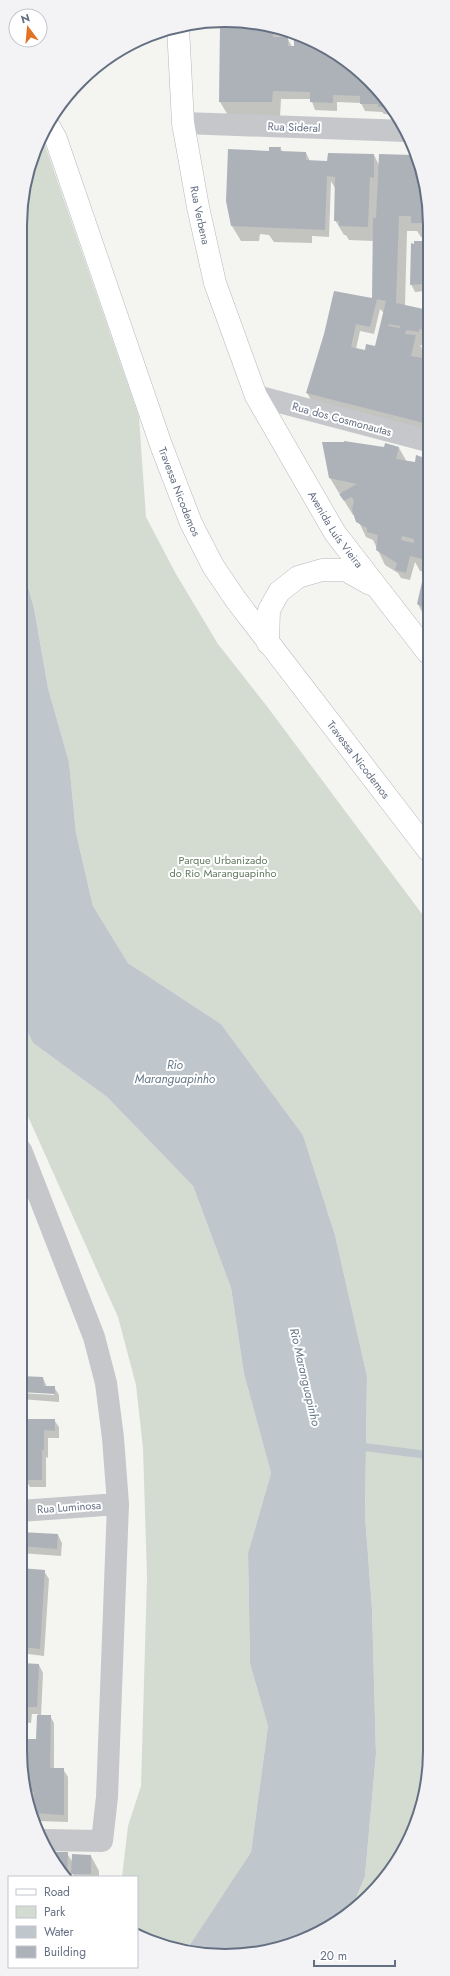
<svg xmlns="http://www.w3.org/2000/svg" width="450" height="1976" font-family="Jost,sans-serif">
  <rect width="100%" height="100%" fill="#f4f5f1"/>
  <path fill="#d4dcd2" d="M42,139L45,145L139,417L146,517L176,574L218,644L266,705L428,922V1778L403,1853L350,1913L365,1876L376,1754L372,1608L365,1515L367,1376L335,1235L303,1135L221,1024L128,963L93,906L76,833L69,762L48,688L34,608L21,562L22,198Z
    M21,1019L33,1043L107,1097L193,1186L231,1288L244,1374L271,1473L248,1553L250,1664L268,1726L251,1852L187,1949L137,1936V1877H122L128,1826L141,1786L147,1577L143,1448L136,1385L118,1317L21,1101Z"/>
  <path fill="#bfc7cd" d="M21,562L34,608L48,688L69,762L76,833L93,906L128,963L221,1024L303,1135L335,1235L367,1376L365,1515L372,1608L376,1754L365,1876L350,1913L278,1949L211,1956L187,1949L251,1852L268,1726L250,1664L248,1553L271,1473L244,1374L231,1288L193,1186L107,1097L33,1043L21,1019Z"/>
  <path fill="#0003" fill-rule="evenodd" d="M252,22L316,41L370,80L395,115L384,114L382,112L365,111L361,103L337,102V111L315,110L311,99H281L280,117H229L220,102L221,28L219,24ZM287,37H295V46L292,47Z
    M280,148L283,152L306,153L310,161L327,162L374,155L379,165L412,156L417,160L428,198V237H421L417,231H407L405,306L428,311V437L316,408L307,393L325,334L374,299V241L349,240L346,235H344L335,220L336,190L331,181L329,237L312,236V243L274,242L269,235L260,234L259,241H241L232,226L268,152ZM380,309L384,313L376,347L365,351L356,349L360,331L374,334ZM420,345L425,346L424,352Z
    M424,242L428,250V297L425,291L415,292L411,284L416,245Z
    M385,448H399L407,462L415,464L417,457L428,460V615L422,612L418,604L425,572L420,571L415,562L410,580L401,578L398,573L385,565L373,540L366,537L355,514L353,515L340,494L342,493H339L330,478Z
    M43,1378L47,1387H54L59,1395V1402L20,1399V1393L54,1395V1393L20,1391Z
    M25,1420H54L59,1427V1438H48V1458L46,1457V1487H30L25,1479Z
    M20,1533L58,1535L62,1543L61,1556L20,1553Z
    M20,1569L44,1571L49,1579L44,1656L20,1653Z
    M39,1665L43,1673L41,1716H50L54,1723V1769H63L68,1777V1822L38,1821L34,1813V1807H31L20,1751L37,1740L38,1714H32L31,1723L20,1722V1677Z
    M50,1853H67L73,1863L91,1856L99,1871V1877H74L72,1872L71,1877H65Z"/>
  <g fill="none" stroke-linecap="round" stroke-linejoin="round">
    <path stroke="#bfc7cd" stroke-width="8" d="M356,1446L428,1455"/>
  </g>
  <path fill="#adb2b9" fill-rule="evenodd" d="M252,22L273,28V37H288V46H294V37H303L311,40V42H317L370,80L389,107H378V104H360V96L333,95V103L310,102V92L273,91L272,102H219L220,24Z
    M269,147H281L280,151L306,152V160L327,161L328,153L374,154V178L370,177L368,227L339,226V221H334L335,177L327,176L325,230L231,226L226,201L228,149L269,151Z
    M379,154L413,155V159H416L425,189V223H411V216H399L396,303L428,310V424L306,393L324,334L334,291L372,298L373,218H376ZM377,299L386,301L375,346L366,344L365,350L351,347L356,324L370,327ZM389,324L400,326V328L388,326ZM419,329L428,331L422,358L411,356L416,335L405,334L406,330L419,332Z
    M414,241H425L424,273L428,274V291H424V284L410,285L411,243L414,244Z
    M344,441L384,447L385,443L399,447L396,459L415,462L416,455L428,459V610L417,604L427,560L410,556L406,573L395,570L397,563L376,550L378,535L367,532V528L356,522L352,510L354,500L351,497L344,501L339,494L357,484L329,478L322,442H344ZM402,536L414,539V543L401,540Z
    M20,1376L43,1377L44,1386H55V1394L20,1392Z
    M24,1419H55V1431L44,1430V1450H42V1480H24Z
    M20,1532L58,1534L57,1549L20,1546Z
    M20,1568L45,1570L40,1649L22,1647L23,1639H20Z
    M22,1663L39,1664L37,1707H28L27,1715H20Z
    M37,1715H51L50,1768H64V1815L33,1813L34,1792H28L20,1751V1739H36Z
    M50,1852H68L67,1877H65Z
    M72,1854L91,1855V1874H71Z"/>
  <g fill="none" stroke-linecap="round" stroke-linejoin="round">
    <defs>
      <g id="major">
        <path id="s1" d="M178,27L183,123L198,207L215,283L256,396L335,533L428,653"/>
        <path id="s2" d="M47,123L56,139L161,445L191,523L213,566L236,600L428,850"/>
        <path d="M268,643L269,610L279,592L298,577L322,570H345L370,584"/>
      </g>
    </defs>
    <use href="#major" stroke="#b5b8bd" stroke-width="23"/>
    <path stroke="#c5c7cb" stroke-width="22" d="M183,123L406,131
      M256,396L428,441
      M21,1150L94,1337L106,1383L113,1438L118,1504L107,1797L102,1841L42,1840
      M20,1511L118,1504"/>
    <use href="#major" stroke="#fff" stroke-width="22"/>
  </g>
  <g text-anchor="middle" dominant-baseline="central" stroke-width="4" stroke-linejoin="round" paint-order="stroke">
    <g font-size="11" fill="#646f82" stroke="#fff">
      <text transform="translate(294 127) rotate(2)">Rua Sideral</text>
      <text stroke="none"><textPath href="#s1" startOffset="190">Rua Verbena</textPath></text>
      <text transform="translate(342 419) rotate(15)">Rua dos Cosmonautas</text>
      <text stroke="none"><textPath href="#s2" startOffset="392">Travessa Nicodemos</textPath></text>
      <text stroke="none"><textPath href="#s1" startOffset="535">Avenida Luís Vieira</textPath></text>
      <text stroke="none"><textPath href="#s2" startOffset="716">Travessa Nicodemos</textPath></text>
      <text transform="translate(69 1507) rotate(-4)">Rua Luminosa</text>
    </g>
    <g font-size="11" fill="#637962" stroke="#fff">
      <text x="223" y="860">Parque Urbanizado<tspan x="223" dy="13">do Rio Maranguapinho</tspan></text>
    </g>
    <g font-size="12" font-style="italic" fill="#647786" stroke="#fff">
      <text x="175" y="1065">Rio<tspan x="175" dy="14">Maranguapinho</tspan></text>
      <text transform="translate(305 1377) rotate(77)">Rio Maranguapinho</text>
    </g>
  </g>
  <path d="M0 0H450V1976H0ZM225 27H225A198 198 0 0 1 423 225V1751A198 198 0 0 1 225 1949H225A198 198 0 0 1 27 1751V225A198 198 0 0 1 225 27Z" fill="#f3f3f5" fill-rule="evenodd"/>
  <path fill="none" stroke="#646f82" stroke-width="2" d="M225 27H225A198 198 0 0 1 423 225V1751A198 198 0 0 1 225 1949H225A198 198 0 0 1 27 1751V225A198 198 0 0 1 225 27Z"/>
  <rect x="8" y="1876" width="130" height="92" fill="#ffffff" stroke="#c1c5cd"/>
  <rect x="16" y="1889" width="20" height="6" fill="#ffffff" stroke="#c1c5cd"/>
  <text x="44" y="1896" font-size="12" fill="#646f82">Road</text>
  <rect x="16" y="1906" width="20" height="12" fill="#d4dcd2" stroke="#c1c5cd"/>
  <text x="44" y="1916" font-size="12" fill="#646f82">Park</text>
  <rect x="16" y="1926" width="20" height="12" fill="#bfc7cd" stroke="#c1c5cd"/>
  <text x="44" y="1936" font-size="12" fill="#646f82">Water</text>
  <rect x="16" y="1946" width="20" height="12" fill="#adb2b9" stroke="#c1c5cd"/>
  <text x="44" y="1956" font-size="12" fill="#646f82">Building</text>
  <g transform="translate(28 28) rotate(344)"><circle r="19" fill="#ffffff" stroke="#c1c5cd"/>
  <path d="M0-3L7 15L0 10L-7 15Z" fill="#e37223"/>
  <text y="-6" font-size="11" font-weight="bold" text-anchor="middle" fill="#646f82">N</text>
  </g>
  <path d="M314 1960v6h81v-6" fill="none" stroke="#646f82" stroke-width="2"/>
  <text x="320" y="1960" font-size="12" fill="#646f82" stroke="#ffffff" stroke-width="3" paint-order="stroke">20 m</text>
</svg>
